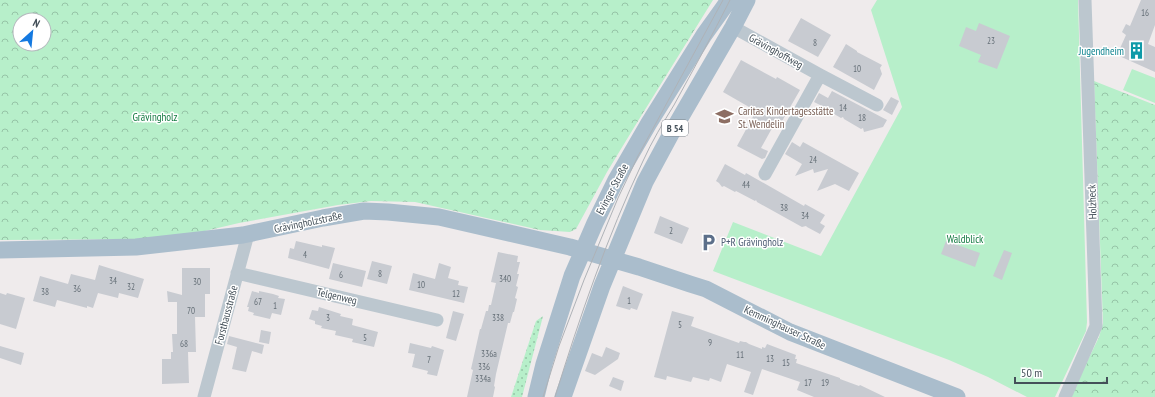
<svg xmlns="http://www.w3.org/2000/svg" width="1155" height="397" font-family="'PT Sans Narrow',sans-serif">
  <defs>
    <pattern id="grass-dots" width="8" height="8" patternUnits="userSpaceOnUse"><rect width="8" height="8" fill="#b7efca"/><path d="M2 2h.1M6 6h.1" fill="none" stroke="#96c4a7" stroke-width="1.8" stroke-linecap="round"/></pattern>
    <pattern id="forest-crowns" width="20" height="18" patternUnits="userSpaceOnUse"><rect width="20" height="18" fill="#b7efca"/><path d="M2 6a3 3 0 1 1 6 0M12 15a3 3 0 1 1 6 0" fill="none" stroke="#96c4a7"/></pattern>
  </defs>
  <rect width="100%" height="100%" fill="#efebec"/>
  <path fill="url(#grass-dots)" d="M543,316L522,397H511L536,321Z"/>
  <path fill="url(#forest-crowns)" fill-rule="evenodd" d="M0,0H713L638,121L607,172L576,229L570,232L540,230L415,202L371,201L338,205L239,223L171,239L0,240ZM20,20H44V44H20Z
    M1094,81L1155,105V397H1070L1099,337L1103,323Z"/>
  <path fill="#b7efca" d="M877,0H1078L1087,322L1086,331L1055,397H1027L988,377L949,360L713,271L733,222L821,256L902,107L871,10Z
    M1132,69L1155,78V103L1123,90Z"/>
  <path fill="#c8cbd1" d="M1141,0H1155V25L1148,44L1155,47V72L1117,55L1126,35L1122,32L1126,24L1130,26Z
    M801,18L831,35L818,57L788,41Z
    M979,23L1010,36L997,69L978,62L981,55L959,46L966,27L976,31Z
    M846,44L857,51V52L882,65L880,68L882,74L874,90L833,67Z
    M741,60L776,79L777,77L800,90L781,123L776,121L761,148L768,151L765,158L762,159L737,146L756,111L723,92Z
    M832,91L887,120L883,127L864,132L863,128L861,129L844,119L843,117L841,118L829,111L823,107H824L814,102L819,93L828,98Z
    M891,97L899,101L892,115L883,110Z
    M792,142L800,147L803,142L859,173L849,191L835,184L817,191L828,169L814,173L813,169L795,176L802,164L785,154Z
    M725,164L745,175L746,173L804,206L805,204L825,215L820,223L825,226L820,234L807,227L806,226L802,227L757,202L756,200L755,201L736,191L735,192L724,186L722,187L719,183L716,181Z
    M660,216L689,228L682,244L654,233Z
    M296,241L322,247V245L335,248L329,269L288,258L290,248L294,249Z
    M946,241L980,253L975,267L941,254Z
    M1004,250L1012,253L1002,280L993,276Z
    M498,252L518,256L517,262H520L517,274H519L516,286L518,287L515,298L517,299L514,312H513L510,323H508L496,374L494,386L495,387L493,397H467L473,370L471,369L480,329H481L486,311H488L489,305H491L496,283L491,282Z
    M372,261L392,266L387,284L367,279Z
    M333,263L366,271L362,287L329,279Z
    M439,263L451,267L448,278L459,281L458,285L468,287L464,303L409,290L413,273L435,279Z
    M99,265L144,279L138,298L119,293L118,298L98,293L93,308L87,306V308L57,300L55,307L33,301L40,276L68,284L71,274L95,280Z
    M182,268H210V294H205V317H195L196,352H188L189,383L162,384V359H171V352H173L172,334H177V302H168L167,291L182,295Z
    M623,286L643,294L637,310L631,308L630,310L616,306Z
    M252,291L259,293V291L273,294L279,296L278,298L285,299L281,315L272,313L270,319L253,315L254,313L248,311L249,307H247Z
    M0,293L6,295L7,293L25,298L16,329L0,324Z
    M319,307L341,314L340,316L353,319L352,325L378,332L374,347L352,342L353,339L335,335L336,331L321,328L322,326L315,324V321L309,319L312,310L318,311Z
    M453,311L464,314L456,341L446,338Z
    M672,311L694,317L691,326L739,343L740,341L744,342H746L749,344L762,349V347L765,348L767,344L796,355L795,359H797L796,363L840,378V379L859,386L860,385L885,397H814L797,390L800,382L762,369L753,395L744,392L751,372L727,364L721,382L710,378L709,381L693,377L691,382L667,376L666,380L654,377Z
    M261,330L271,332L269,344L259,342Z
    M229,336L264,345L262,354L252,351L246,372L232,369L237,347L227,344Z
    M410,343L431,348L432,346L444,350L437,376L427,374L428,371L412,367L415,354L408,353Z
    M0,346L24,353L21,365L0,358Z
    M606,347L620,353L618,359L595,375L585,371L592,353L602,357Z
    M613,377L624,381L621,391L609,386Z"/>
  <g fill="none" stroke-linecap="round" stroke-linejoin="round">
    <path stroke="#bcc7cf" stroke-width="13" d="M733,27L820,75L877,105
      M765,174L820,75
      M237,273L437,320
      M204,397L248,234
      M1065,397L1096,326L1085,0"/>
    <path stroke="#aabdcc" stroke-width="17" d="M0,250L136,247L243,235L323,218L364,211L388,212L439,217L570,247L639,267L690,284L706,289L790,332L957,397
      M536,397L544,364L572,276L595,223L616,180L649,123L704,35L729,0
      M563,397L602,286L645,182L672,132L733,27L747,0"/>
    <path stroke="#aeb2b7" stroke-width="1" d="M543,397L559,346L584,280L618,198L638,156L723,0
      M555,397C580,316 607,237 643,161C652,141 663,123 674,105C693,70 712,36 730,0"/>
  </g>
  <defs>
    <symbol id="building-bare" viewBox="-9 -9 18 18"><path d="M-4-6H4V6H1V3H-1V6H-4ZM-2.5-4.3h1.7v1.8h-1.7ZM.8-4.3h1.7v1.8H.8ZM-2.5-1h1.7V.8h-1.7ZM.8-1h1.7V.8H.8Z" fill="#0f9aa8" stroke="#fff" stroke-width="2.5" paint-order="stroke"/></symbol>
    <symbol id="school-bare" viewBox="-9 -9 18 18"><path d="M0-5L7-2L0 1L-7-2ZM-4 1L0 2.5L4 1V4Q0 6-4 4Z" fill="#8d6e63" stroke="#fff" stroke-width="2.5" paint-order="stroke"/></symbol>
    <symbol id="parking-bare" viewBox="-9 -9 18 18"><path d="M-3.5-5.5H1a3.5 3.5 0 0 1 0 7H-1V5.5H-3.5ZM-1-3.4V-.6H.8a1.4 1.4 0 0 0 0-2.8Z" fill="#5c6f8a" stroke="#fff" stroke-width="2.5" paint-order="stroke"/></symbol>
  </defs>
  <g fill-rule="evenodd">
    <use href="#building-bare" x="1124" y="38" width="25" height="25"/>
    <use href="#school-bare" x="712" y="104" width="25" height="25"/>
    <use href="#parking-bare" x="696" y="230" width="25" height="25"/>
  </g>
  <g text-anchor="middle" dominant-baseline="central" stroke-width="3" stroke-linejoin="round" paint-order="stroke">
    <g font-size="9" fill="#656f77">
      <text x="1145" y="12">16</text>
      <text x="991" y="40">23</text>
      <text x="815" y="42">8</text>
      <text x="857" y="68">10</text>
      <text x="843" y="107">14</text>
      <text x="862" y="117">18</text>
      <text x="813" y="159">24</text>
      <text x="746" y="184">44</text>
      <text x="784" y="207">38</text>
      <text x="805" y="215">34</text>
      <text x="671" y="230">2</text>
      <text x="305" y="254">4</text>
      <text x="380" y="273">8</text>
      <text x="341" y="274">6</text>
      <text x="505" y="278">340</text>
      <text x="113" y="280">34</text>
      <text x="197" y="281">30</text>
      <text x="421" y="284">10</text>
      <text x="131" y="286">32</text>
      <text x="77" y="288">36</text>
      <text x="45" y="291">38</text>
      <text x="456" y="293">12</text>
      <text x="629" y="300">1</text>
      <text x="258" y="301">67</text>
      <text x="275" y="305">1</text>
      <text x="191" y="310">70</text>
      <text x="328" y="317">3</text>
      <text x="498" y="317">338</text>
      <text x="680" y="324">5</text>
      <text x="365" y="337">5</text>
      <text x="710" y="342">9</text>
      <text x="184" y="343">68</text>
      <text x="489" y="353">336a</text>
      <text x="740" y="354">11</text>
      <text x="770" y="358">13</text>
      <text x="429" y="359">7</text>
      <text x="786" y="362">15</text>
      <text x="484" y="366">336</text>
      <text x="483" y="378">334a</text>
      <text x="808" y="382">17</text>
      <text x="825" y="382">19</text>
    </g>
    <rect fill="#fff" stroke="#7c848b" stroke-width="1" x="662" y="120" width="26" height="16" rx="3"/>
    <g font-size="10" font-weight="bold" fill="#445059">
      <text x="675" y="128">B 54</text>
    </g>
    <g font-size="11" fill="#445059" stroke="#fff">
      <text transform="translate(776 51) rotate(29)">Grävinghoffweg</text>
      <text transform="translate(612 189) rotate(-62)">Evinger Straße</text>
      <text transform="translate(1092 202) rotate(-92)">Holzheck</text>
      <text transform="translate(308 222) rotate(-12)">Grävingholzstraße</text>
      <text transform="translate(337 296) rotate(13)">Telgenweg</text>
      <text transform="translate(226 315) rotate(-75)">Forsthausstraße</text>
      <text transform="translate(785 327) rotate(25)">Kemminghauser Straße</text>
    </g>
    <g font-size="11" fill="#0d838f" stroke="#fff" text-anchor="end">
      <text x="1124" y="51">Jugendheim</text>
    </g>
    <g font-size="11" fill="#785e54" stroke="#fff" text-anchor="start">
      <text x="738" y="111">Caritas Kindertagesstätte<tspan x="738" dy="13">St. Wendelin</tspan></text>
    </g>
    <g font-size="11" fill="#147b42" stroke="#fff">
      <text x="155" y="117">Grävingholz</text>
      <text x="965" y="239">Waldblick</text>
    </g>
    <g font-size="11" fill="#4e5e75" stroke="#fff" text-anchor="start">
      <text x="721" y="242">P+R Grävingholz</text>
    </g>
  </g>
  <g transform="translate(32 32) rotate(27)"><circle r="19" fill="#ffffff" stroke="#b4b9bd"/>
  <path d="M0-3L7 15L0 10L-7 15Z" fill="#1479e0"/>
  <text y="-6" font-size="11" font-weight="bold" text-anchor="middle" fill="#445059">N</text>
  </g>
  <path d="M1015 377v6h92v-6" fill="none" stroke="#445059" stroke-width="2"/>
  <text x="1021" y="377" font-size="12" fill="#445059" stroke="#ffffff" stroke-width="3" paint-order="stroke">50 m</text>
</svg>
